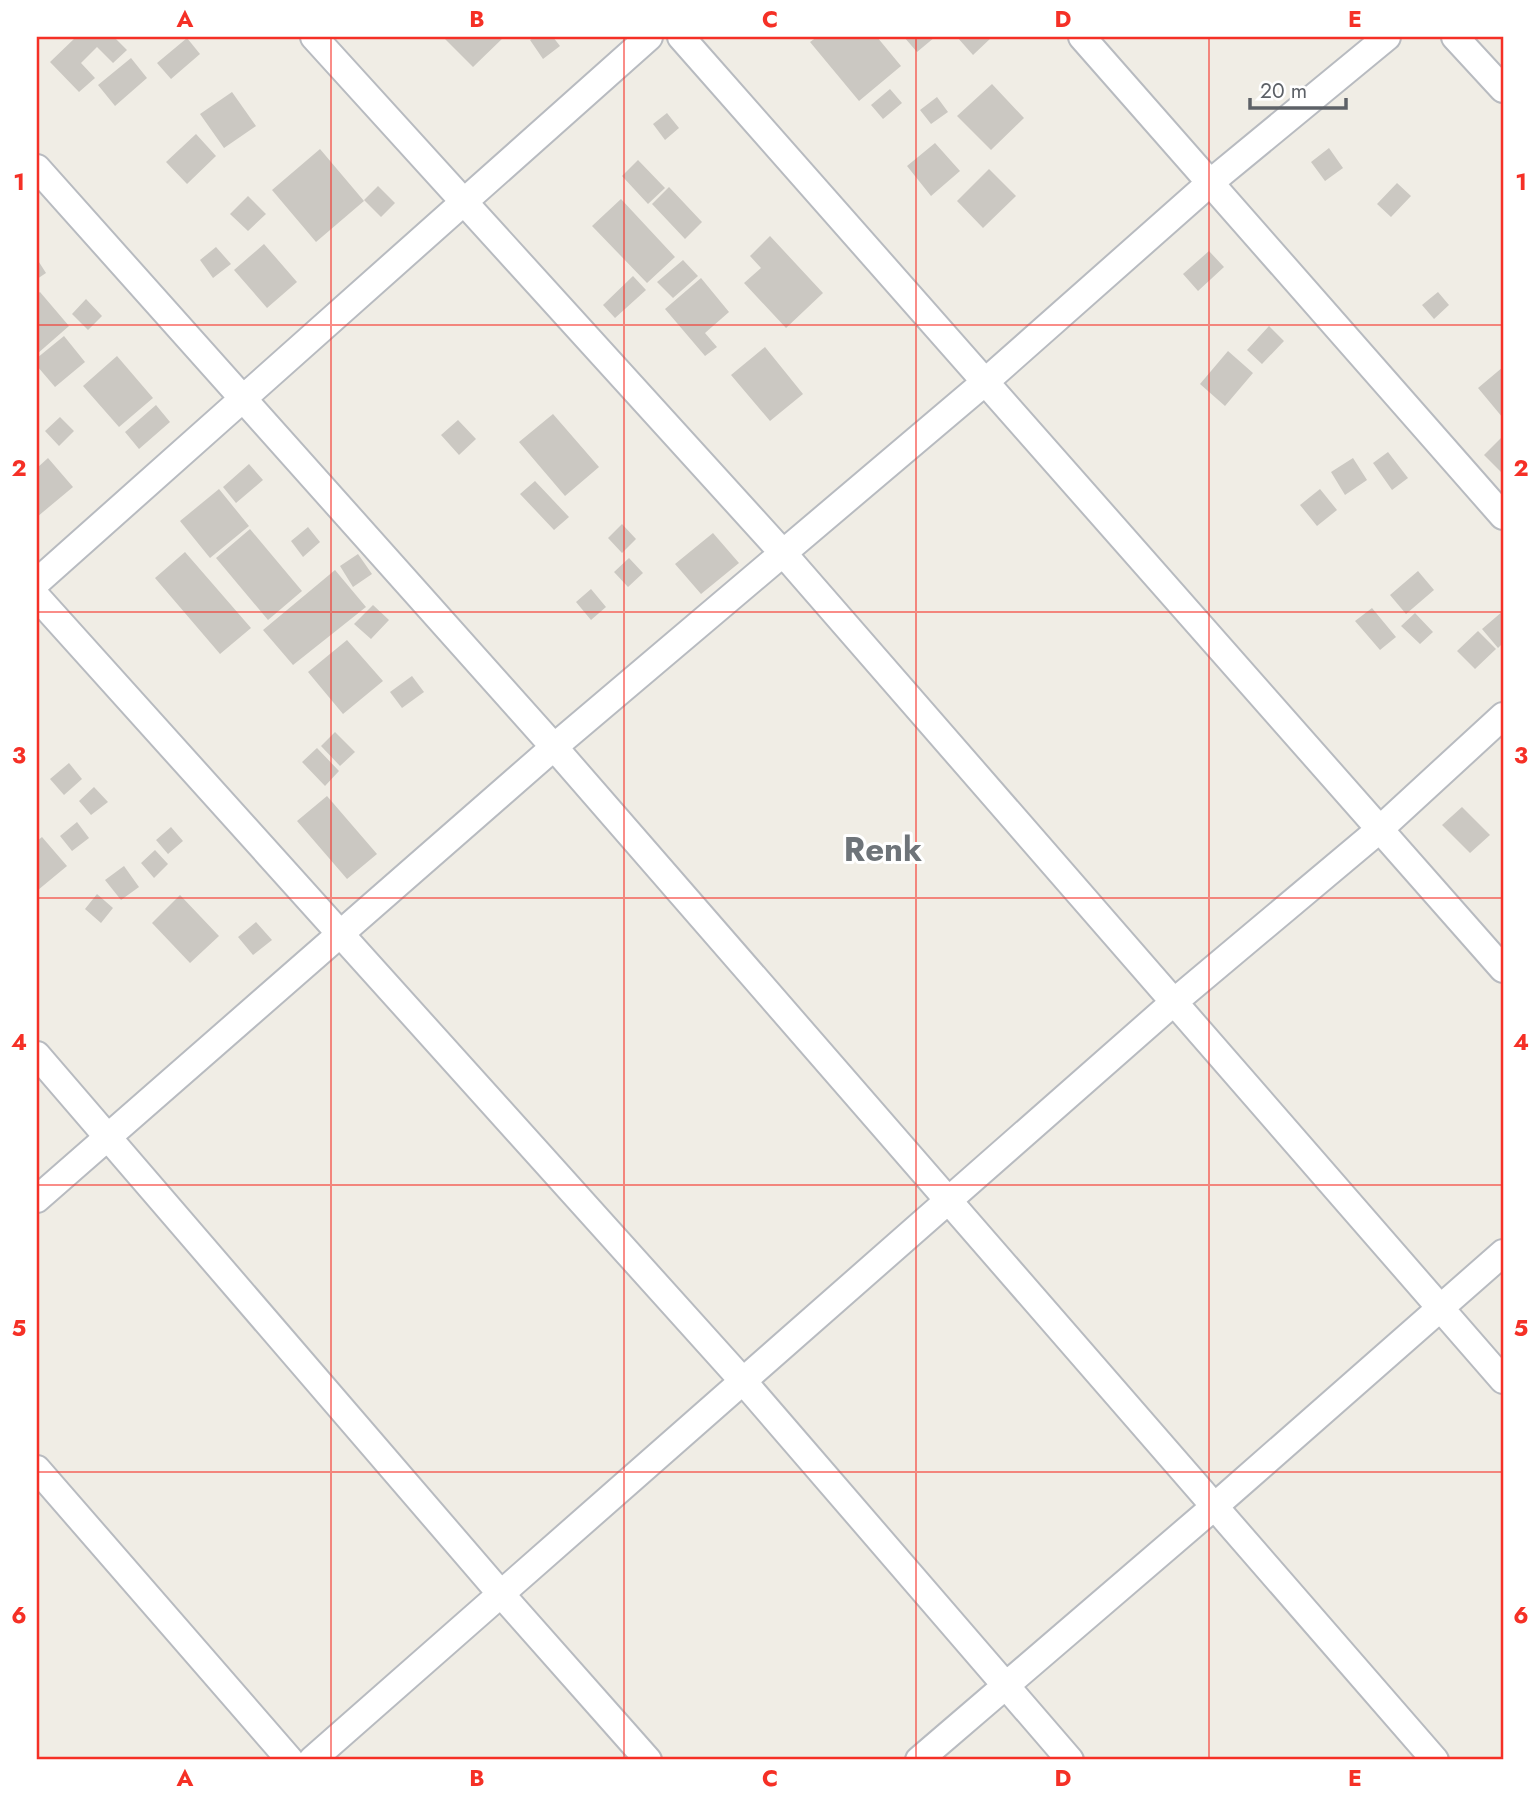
<svg xmlns="http://www.w3.org/2000/svg" width="1540" height="1797" font-family="Jost,sans-serif">
  <rect width="100%" height="100%" fill="#f0ede5"/>
  <path fill="#cbc8c2" d="M76,37H114L127,50L113,63L97,47L81,63L95,78L79,92L50,62Z
    M443,37H504L473,67Z
    M535,37H553L560,46L543,59L530,40Z
    M817,37H877L901,66L859,101L810,42Z
    M904,37H935L917,52Z
    M957,37H992L973,55Z
    M187,38L200,54L171,79L157,63Z
    M131,58L147,78L115,106L98,85Z
    M992,84L1024,118L991,150L957,116Z
    M890,89L902,103L883,119L871,105Z
    M232,92L256,126L224,148L200,114Z
    M937,97L948,112L931,124L920,110Z
    M667,113L679,128L665,140L653,124Z
    M196,134L216,156L187,184L166,162Z
    M935,143L960,171L931,196L907,166Z
    M1329,148L1343,168L1325,181L1311,162Z
    M320,149L364,201L316,242L272,190Z
    M638,160L665,188L648,204L622,176Z
    M989,169L1016,196L983,228L957,201Z
    M1397,183L1411,196L1391,217L1377,204Z
    M378,186L395,203L381,217L364,200Z
    M669,187L702,222L685,239L652,204Z
    M248,196L266,214L248,231L230,214Z
    M621,199L675,257L647,283L592,226Z
    M770,236L823,293L786,328L744,283L761,268L750,256Z
    M264,244L297,282L267,308L234,270Z
    M216,247L231,264L213,278L200,260Z
    M1209,251L1224,267L1198,291L1183,274Z
    M37,259L46,273L37,279Z
    M683,260L698,276L673,298L657,282Z
    M633,276L646,290L615,318L603,305Z
    M701,278L729,312L705,333L717,347L705,356L665,309Z
    M40,292L69,326L37,354V294Z
    M1438,292L1449,305L1434,319L1422,305Z
    M86,299L102,316L88,330L72,314Z
    M1269,326L1284,341L1262,364L1247,350Z
    M64,336L85,362L55,387L37,366V358Z
    M765,347L803,394L770,421L731,375Z
    M1228,351L1253,373L1225,406L1200,384Z
    M117,356L153,398L119,427L83,386Z
    M1503,367V418L1478,388Z
    M156,405L170,422L139,449L125,432Z
    M553,414L599,467L565,496L519,442Z
    M60,417L74,431L59,446L45,431Z
    M458,420L476,439L459,455L441,435Z
    M1503,436V474L1484,455Z
    M1388,452L1408,478L1392,490L1373,463Z
    M48,458L73,487L37,517V468Z
    M1353,458L1367,480L1345,495L1331,472Z
    M249,464L263,480L236,503L223,487Z
    M535,481L569,517L554,530L520,494Z
    M219,489L249,526L210,558L180,521Z
    M1320,489L1337,510L1317,526L1300,505Z
    M622,524L636,539L622,553L608,538Z
    M308,527L320,542L303,557L291,541Z
    M250,529L302,591L268,620L216,558Z
    M713,533L739,563L701,594L675,564Z
    M185,552L251,628L220,654L155,578Z
    M358,554L372,574L353,587L340,566Z
    M629,558L643,573L628,587L614,572Z
    M335,570L366,607L293,665L263,630Z
    M1418,571L1434,590L1406,614L1390,595Z
    M591,589L606,607L591,620L576,602Z
    M373,605L389,620L371,639L354,624Z
    M1372,608L1396,637L1380,650L1355,621Z
    M1503,611V643L1498,648L1482,629Z
    M1415,613L1433,632L1420,644L1401,626Z
    M1478,631L1496,649L1475,669L1457,651Z
    M347,640L383,681L343,714L308,672Z
    M412,676L424,692L402,708L390,692Z
    M335,732L355,752L340,766L321,746Z
    M317,748L339,771L325,786L302,762Z
    M69,763L82,779L64,795L50,779Z
    M94,787L108,802L91,815L79,801Z
    M327,796L377,854L347,879L297,821Z
    M1462,807L1490,835L1470,853L1442,825Z
    M77,822L89,838L72,851L60,836Z
    M171,827L183,841L168,854L156,840Z
    M42,837L67,866L38,890L37,841Z
    M155,850L168,864L154,878L141,863Z
    M124,866L139,887L121,900L105,880Z
    M97,894L113,908L101,923L85,909Z
    M180,895L219,936L190,963L152,923Z
    M256,922L272,940L253,955L238,937Z"/>
  <g fill="none" stroke-linecap="round" stroke-linejoin="round">
    <defs>
      <path id="street" d="M314,37L783,553L1503,1380
        M681,37L1503,969
        M1082,37L1503,516
        M1455,37L1503,89
        M37,168L554,747L1435,1760
        M37,582L649,37
        M37,597L743,1381L1070,1760
        M37,1055L501,1594L648,1760
        M37,1199L554,747L985,382L1211,182L1387,37
        M37,1469L290,1760
        M312,1760L1174,1002L1379,830L1503,716
        M919,1760L1215,1506L1503,1253"/>
    </defs>
    <use href="#street" stroke="#b8bbc0" stroke-width="30"/>
    <use href="#street" stroke="#fff" stroke-width="26"/>
  </g>
  <path fill="none" stroke="#f53026" stroke-width="2" stroke-opacity="0.55" d="M331,37V1760M624,37V1760M916,37V1760M1209,37V1760M37,325H1503M37,612H1503M37,898H1503M37,1185H1503M37,1472H1503"/>
  <g text-anchor="middle" dominant-baseline="central" stroke-width="6" stroke-linejoin="round" paint-order="stroke">
    <g font-size="33" font-weight="bold" fill="#6e7479" stroke="#fff">
      <text x="883" y="849">Renk</text>
    </g>
  </g>
  <rect width="1540" height="1797" fill="none" stroke="#ffffff" stroke-width="77"/>
  <path d="M1250 98v10h96v-10" fill="none" stroke="#5d6167" stroke-width="3.5"/>
  <text x="1260" y="98" font-size="21" fill="#5d6167" stroke="#ffffff" stroke-width="5" paint-order="stroke">20 m</text>
  <rect x="38" y="38" width="1464" height="1720" fill="none" stroke="#f53026" stroke-width="2.5"/>
  <g font-size="23" text-anchor="middle" font-weight="bold" fill="#f53026">
    <text x="185" y="27">A</text>
    <text x="477" y="27">B</text>
    <text x="770" y="27">C</text>
    <text x="1063" y="27">D</text>
    <text x="1355" y="27">E</text>
    <text x="19" y="190">1</text>
    <text x="1521" y="190">1</text>
    <text x="19" y="476">2</text>
    <text x="1521" y="476">2</text>
    <text x="19" y="763">3</text>
    <text x="1521" y="763">3</text>
    <text x="19" y="1050">4</text>
    <text x="1521" y="1050">4</text>
    <text x="19" y="1336">5</text>
    <text x="1521" y="1336">5</text>
    <text x="19" y="1623">6</text>
    <text x="1521" y="1623">6</text>
    <text x="185" y="1786">A</text>
    <text x="477" y="1786">B</text>
    <text x="770" y="1786">C</text>
    <text x="1063" y="1786">D</text>
    <text x="1355" y="1786">E</text>
  </g>
</svg>
